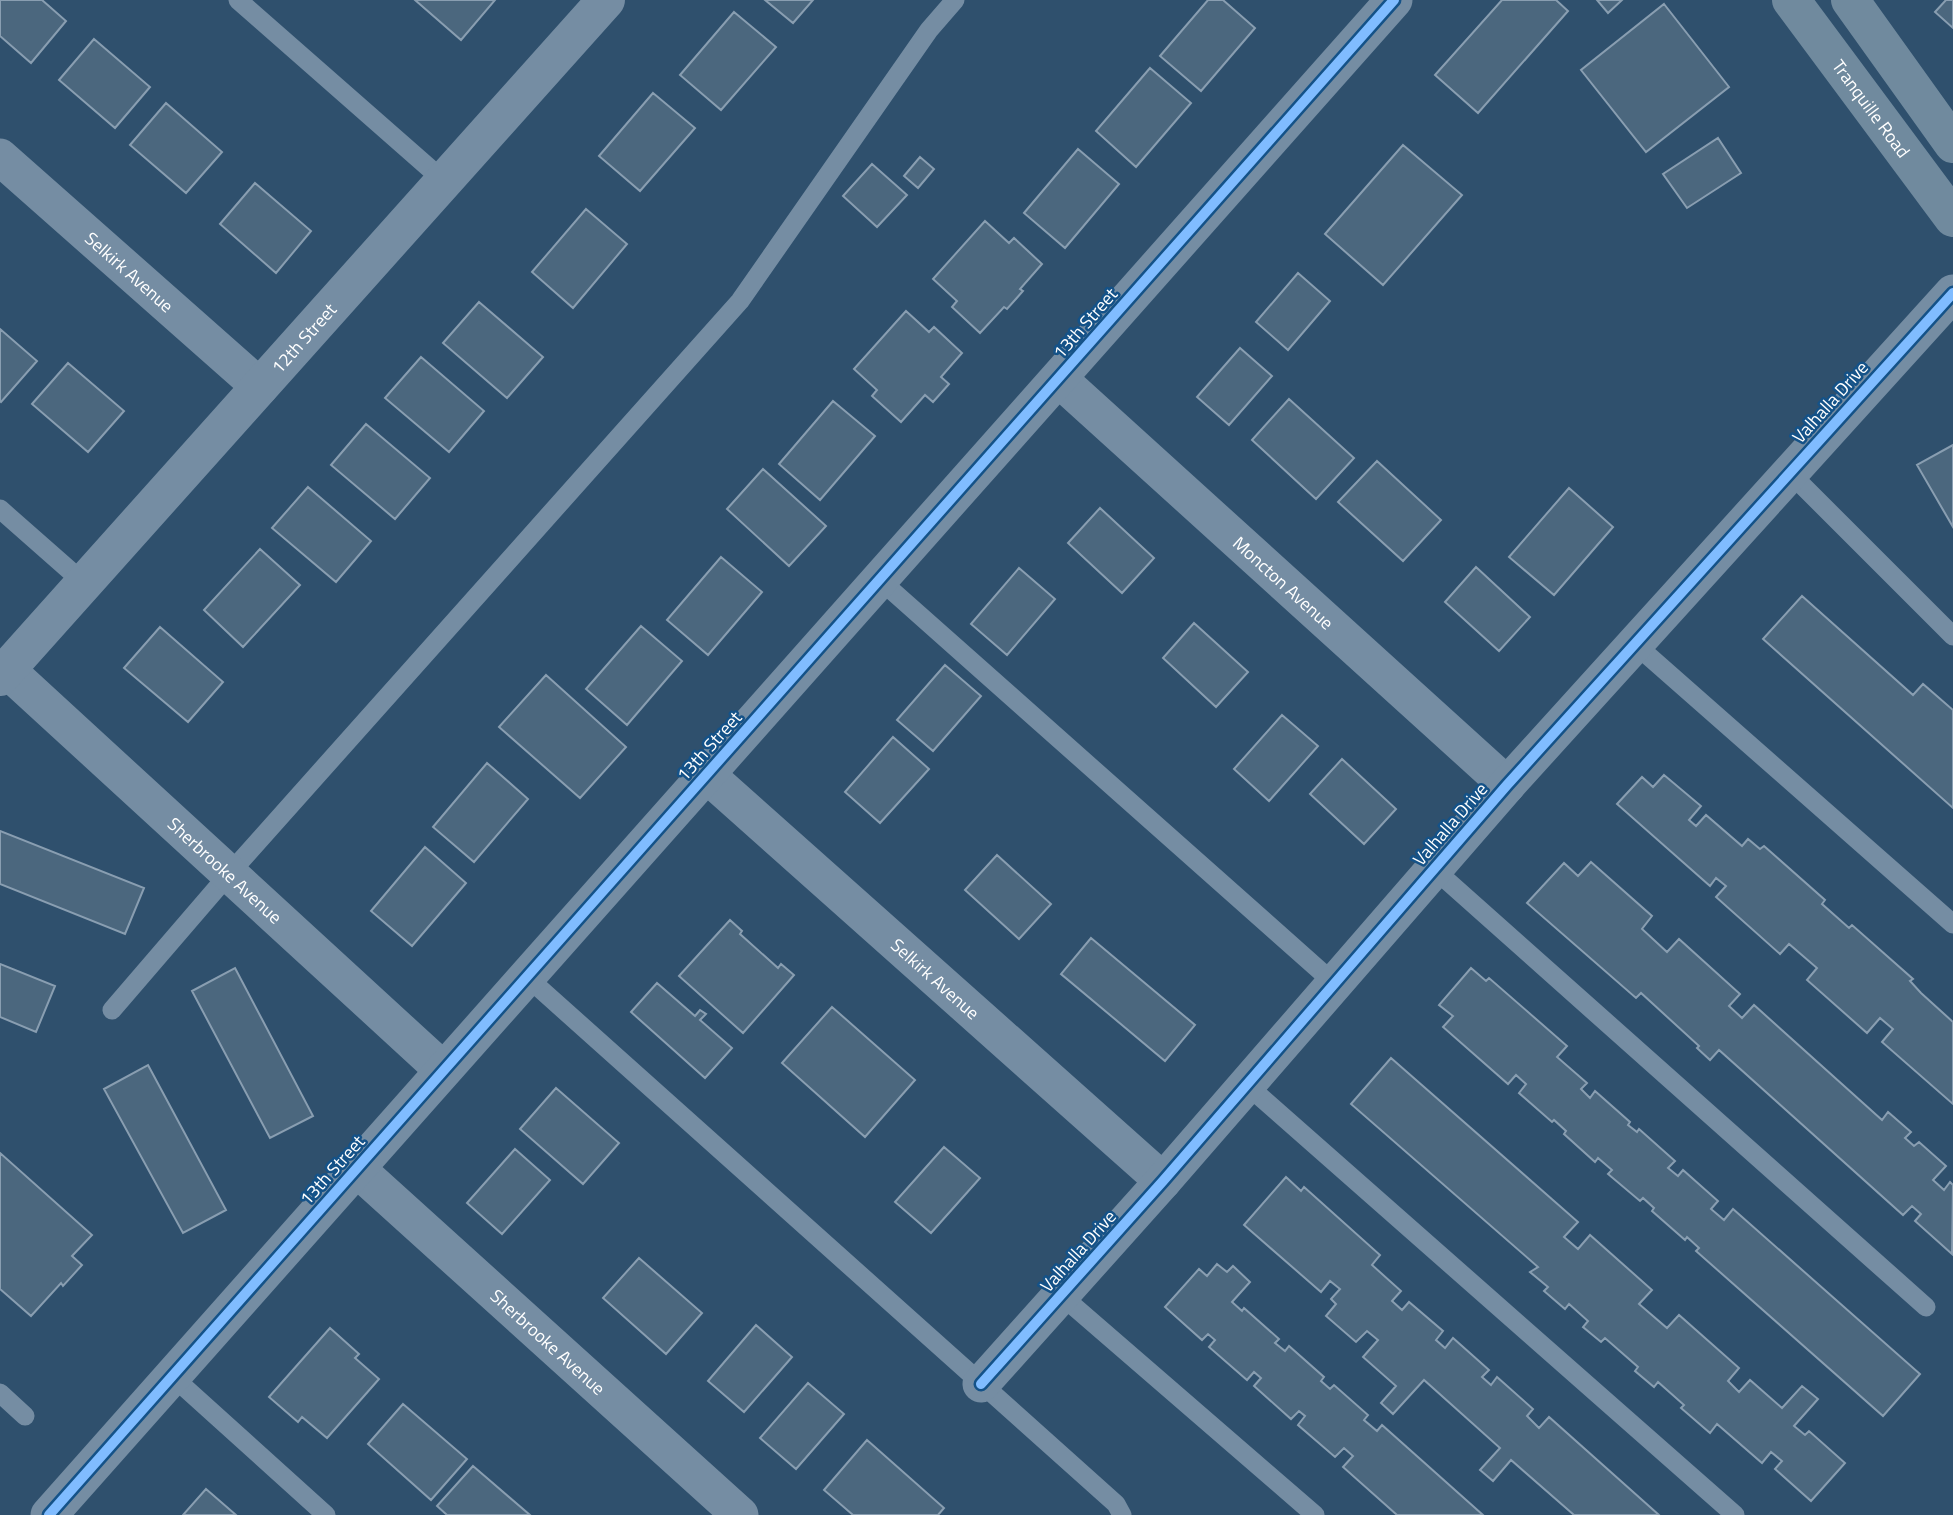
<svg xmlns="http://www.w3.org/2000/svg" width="1953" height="1515" font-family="'Titillium Web',sans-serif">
  <rect width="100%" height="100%" fill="#2f506d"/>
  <path fill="#4b677e" stroke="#899eb1" stroke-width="2" d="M0,0H42L66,21L31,63L0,36Z
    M415,0H495L461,40Z
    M765,0H813L793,23Z
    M1208,0H1223L1255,28L1201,91L1160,56Z
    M1502,0H1556L1568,11L1478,113L1435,75Z
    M1597,0H1622L1608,13Z
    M1946,0H1953V28L1935,12Z
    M1664,4L1729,87L1646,152L1581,70Z
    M734,12L776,47L721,110L680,75Z
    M94,39L150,87L115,128L59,80Z
    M1150,68L1191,103L1136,167L1096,131Z
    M653,93L695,128L640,191L599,156Z
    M166,103L222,152L186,193L130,145Z
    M1718,138L1741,173L1687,208L1663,174Z
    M1403,145L1462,195L1383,285L1325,234Z
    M1078,149L1119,184L1065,248L1024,213Z
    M920,157L934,169L918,188L904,176Z
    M872,164L907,195L877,227L843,196Z
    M255,183L311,231L276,273L220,224Z
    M586,209L627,244L573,308L532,272Z
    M985,221L1009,243L1014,238L1042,264L1020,289L1023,291L1007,309L1004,307L980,333L952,307L957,301L933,279Z
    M1298,273L1330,301L1288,350L1256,322Z
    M479,302L543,357L507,398L443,343Z
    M906,311L929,332L934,327L962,353L941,377L949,384L933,402L925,395L901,422L872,396L877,390L854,369Z
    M0,329L37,361L1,402L0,401Z
    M1240,348L1272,376L1229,425L1197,397Z
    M421,357L484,411L449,452L385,398Z
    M68,363L124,411L88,452L32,404Z
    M1289,399L1354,458L1316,499L1252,440Z
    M833,401L875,436L820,500L779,464Z
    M366,424L430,478L395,519L331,465Z
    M1953,445V527L1917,465Z
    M1377,461L1441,520L1403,561L1338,502Z
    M763,469L826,526L789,566L727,509Z
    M308,487L371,541L336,582L272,528Z
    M1569,488L1613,527L1554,595L1509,557Z
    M1100,508L1154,558L1122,593L1068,543Z
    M260,549L300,585L243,647L204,610Z
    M721,557L762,592L708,655L667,620Z
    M1476,567L1530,617L1499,651L1445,602Z
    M1019,568L1055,599L1007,655L971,624Z
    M1802,596L1913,695L1923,684L1953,710V808L1763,639Z
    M1194,623L1248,672L1216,707L1163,658Z
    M641,626L682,661L627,725L586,689Z
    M160,627L223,682L188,722L124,668Z
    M945,665L981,696L933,751L897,720Z
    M546,675L626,747L580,798L499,727Z
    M1282,715L1318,746L1269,801L1234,769Z
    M893,737L929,769L880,823L845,792Z
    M1342,759L1396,809L1364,844L1310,794Z
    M487,763L528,799L474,862L433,827Z
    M1664,775L1701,806L1689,820L1696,826L1706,815L1742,846L1748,839L1760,849L1764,846L1825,900L1822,904L1849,928L1852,925L1913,979L1910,981L1921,993L1953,1022V1104L1882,1042L1893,1029L1880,1018L1867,1033L1807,980L1817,968L1789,944L1780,954L1716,897L1726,886L1716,878L1710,886L1617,804L1642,777L1653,787Z
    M0,831L144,888L125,934L0,884Z
    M425,847L466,883L412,946L371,911Z
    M997,855L1051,904L1019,939L965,890Z
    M1591,862L1652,916L1642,929L1667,952L1679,939L1740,994L1729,1006L1742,1018L1754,1005L1882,1120L1888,1112L1911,1132L1905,1138L1914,1146L1919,1142L1946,1166L1933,1180L1944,1190L1950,1182L1953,1185L1952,1254L1915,1221L1921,1214L1912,1206L1903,1215L1719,1050L1710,1060L1697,1048L1699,1046L1641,993L1636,998L1527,903L1564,863L1578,876Z
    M730,920L742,931L740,934L778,968L781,964L794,975L743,1033L679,976Z
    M1091,938L1195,1025L1165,1061L1061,974Z
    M0,964L55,986L36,1032L0,1017Z
    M235,968L313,1116L270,1138L192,991Z
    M1471,968L1486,981L1489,978L1567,1046L1557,1057L1587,1083L1581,1089L1590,1098L1595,1091L1630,1122L1628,1125L1637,1132L1639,1129L1675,1161L1668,1168L1678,1176L1683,1170L1718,1201L1711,1209L1724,1220L1733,1209L1920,1374L1883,1416L1696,1251L1699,1248L1687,1237L1685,1240L1652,1211L1654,1208L1643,1198L1640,1201L1608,1174L1612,1170L1598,1158L1595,1162L1564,1134L1566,1131L1554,1120L1552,1122L1519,1093L1526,1084L1516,1075L1508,1084L1443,1027L1453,1016L1439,1005Z
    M657,983L695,1016L700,1010L706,1014L700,1020L732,1048L705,1078L631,1012Z
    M832,1007L915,1080L865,1137L782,1063Z
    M1391,1058L1578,1222L1564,1237L1578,1249L1590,1235L1652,1290L1639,1304L1667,1328L1679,1315L1739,1368L1728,1381L1739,1392L1750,1380L1782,1408L1802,1386L1818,1399L1794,1426L1805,1435L1809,1431L1845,1463L1811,1501L1775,1469L1782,1461L1771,1452L1762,1463L1717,1424L1710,1433L1681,1408L1684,1405L1658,1382L1654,1387L1635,1371L1638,1367L1605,1338L1601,1342L1583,1327L1588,1321L1569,1304L1565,1309L1544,1291L1548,1287L1530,1272L1538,1267L1351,1104Z
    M148,1065L226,1210L183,1233L104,1089Z
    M556,1088L619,1143L583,1184L520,1129Z
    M944,1147L980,1178L931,1233L895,1202Z
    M515,1149L550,1180L502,1234L467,1203Z
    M0,1153L92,1235L72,1256L82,1265L63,1286L61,1283L31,1316L0,1289Z
    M1286,1177L1301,1191L1304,1187L1380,1255L1372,1265L1401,1291L1392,1301L1402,1310L1409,1302L1443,1331L1436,1340L1445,1348L1453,1338L1489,1370L1482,1377L1491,1385L1497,1377L1533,1409L1527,1416L1539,1428L1549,1417L1659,1515H1574L1511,1460L1493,1481L1480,1470L1500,1448L1424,1380L1393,1414L1381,1403L1396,1386L1363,1357L1378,1340L1367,1331L1356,1342L1326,1316L1336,1304L1331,1299L1340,1289L1330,1281L1321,1292L1244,1225Z
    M639,1258L702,1313L666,1354L603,1298Z
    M1217,1264L1227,1272L1233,1266L1250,1282L1232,1302L1242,1311L1244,1308L1279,1339L1275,1343L1285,1351L1289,1346L1324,1377L1321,1381L1330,1389L1334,1385L1368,1415L1364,1420L1377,1431L1382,1425L1483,1515H1397L1343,1467L1353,1456L1344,1448L1335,1457L1298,1425L1305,1416L1299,1411L1291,1419L1254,1386L1261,1378L1254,1372L1247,1380L1209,1347L1215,1340L1208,1334L1202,1340L1165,1307L1199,1269L1207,1276Z
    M756,1325L792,1357L744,1412L708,1381Z
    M330,1328L359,1354L355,1358L379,1379L327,1438L302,1417L298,1422L269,1397Z
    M808,1383L844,1414L796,1469L760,1438Z
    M403,1404L467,1459L431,1500L368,1444Z
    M867,1440L944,1508L938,1515H853L824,1490Z
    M473,1466L530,1515H447L437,1506Z
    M206,1489L236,1515H183Z"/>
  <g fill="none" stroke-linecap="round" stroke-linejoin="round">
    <path stroke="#758da3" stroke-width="19" d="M238,0L444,181
      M1790,473L1953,636
      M0,509L84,583
      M880,580L1335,984
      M1635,644L1953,924
      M1434,869L1926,1307
      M527,977L1116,1504L1122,1515
      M112,1010L229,874L740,301L929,30L955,0
      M1247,1085L1735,1515
      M1062,1296L1315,1515
      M172,1376L326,1515
      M0,1393L25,1416"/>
    <g stroke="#758da3" stroke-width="37">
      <path id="s1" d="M0,157L260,387"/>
      <path id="s2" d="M1059,379L1507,785"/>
      <path id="s3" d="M7,670L443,1070"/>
      <path id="s4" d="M707,775L1163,1181"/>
      <path id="s5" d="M356,1168L740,1515"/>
      <path d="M981,1384L1163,1181L1507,785L1953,293"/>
      <path d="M49,1515L1394,0"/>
    </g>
    <path stroke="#758da3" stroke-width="38" id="s6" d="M0,677L606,0"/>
    <g stroke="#708a9e" stroke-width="38">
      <path id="s7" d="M1791,0L1953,218"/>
      <path d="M1850,0L1953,144"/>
    </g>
    <defs>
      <path id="cycleway" d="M981,1384L1163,1181L1507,785L1953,293
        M49,1515L1394,0"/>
    </defs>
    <use href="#cycleway" stroke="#145288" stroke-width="15"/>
    <use href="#cycleway" stroke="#80bcff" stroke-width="10"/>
  </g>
  <g text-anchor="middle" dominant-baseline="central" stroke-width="5" stroke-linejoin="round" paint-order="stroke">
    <g font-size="18" fill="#fff" stroke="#145288">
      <text stroke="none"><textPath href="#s7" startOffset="135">Tranquille Road</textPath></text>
      <text stroke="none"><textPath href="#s1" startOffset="173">Selkirk Avenue</textPath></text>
      <text transform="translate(1085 323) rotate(-49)">13th Street</text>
      <text stroke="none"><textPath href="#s6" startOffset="455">12th Street</textPath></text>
      <text transform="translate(1830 402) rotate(-48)">Valhalla Drive</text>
      <text stroke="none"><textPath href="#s2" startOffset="303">Moncton Avenue</textPath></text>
      <text transform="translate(709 746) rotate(-48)">13th Street</text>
      <text transform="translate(1450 824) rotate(-49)">Valhalla Drive</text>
      <text stroke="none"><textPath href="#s3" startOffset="296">Sherbrooke Avenue</textPath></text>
      <text stroke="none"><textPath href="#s4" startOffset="306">Selkirk Avenue</textPath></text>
      <text transform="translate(332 1170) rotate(-48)">13th Street</text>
      <text transform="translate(1078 1251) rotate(-48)">Valhalla Drive</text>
      <text stroke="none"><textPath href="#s5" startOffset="259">Sherbrooke Avenue</textPath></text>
    </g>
  </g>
</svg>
